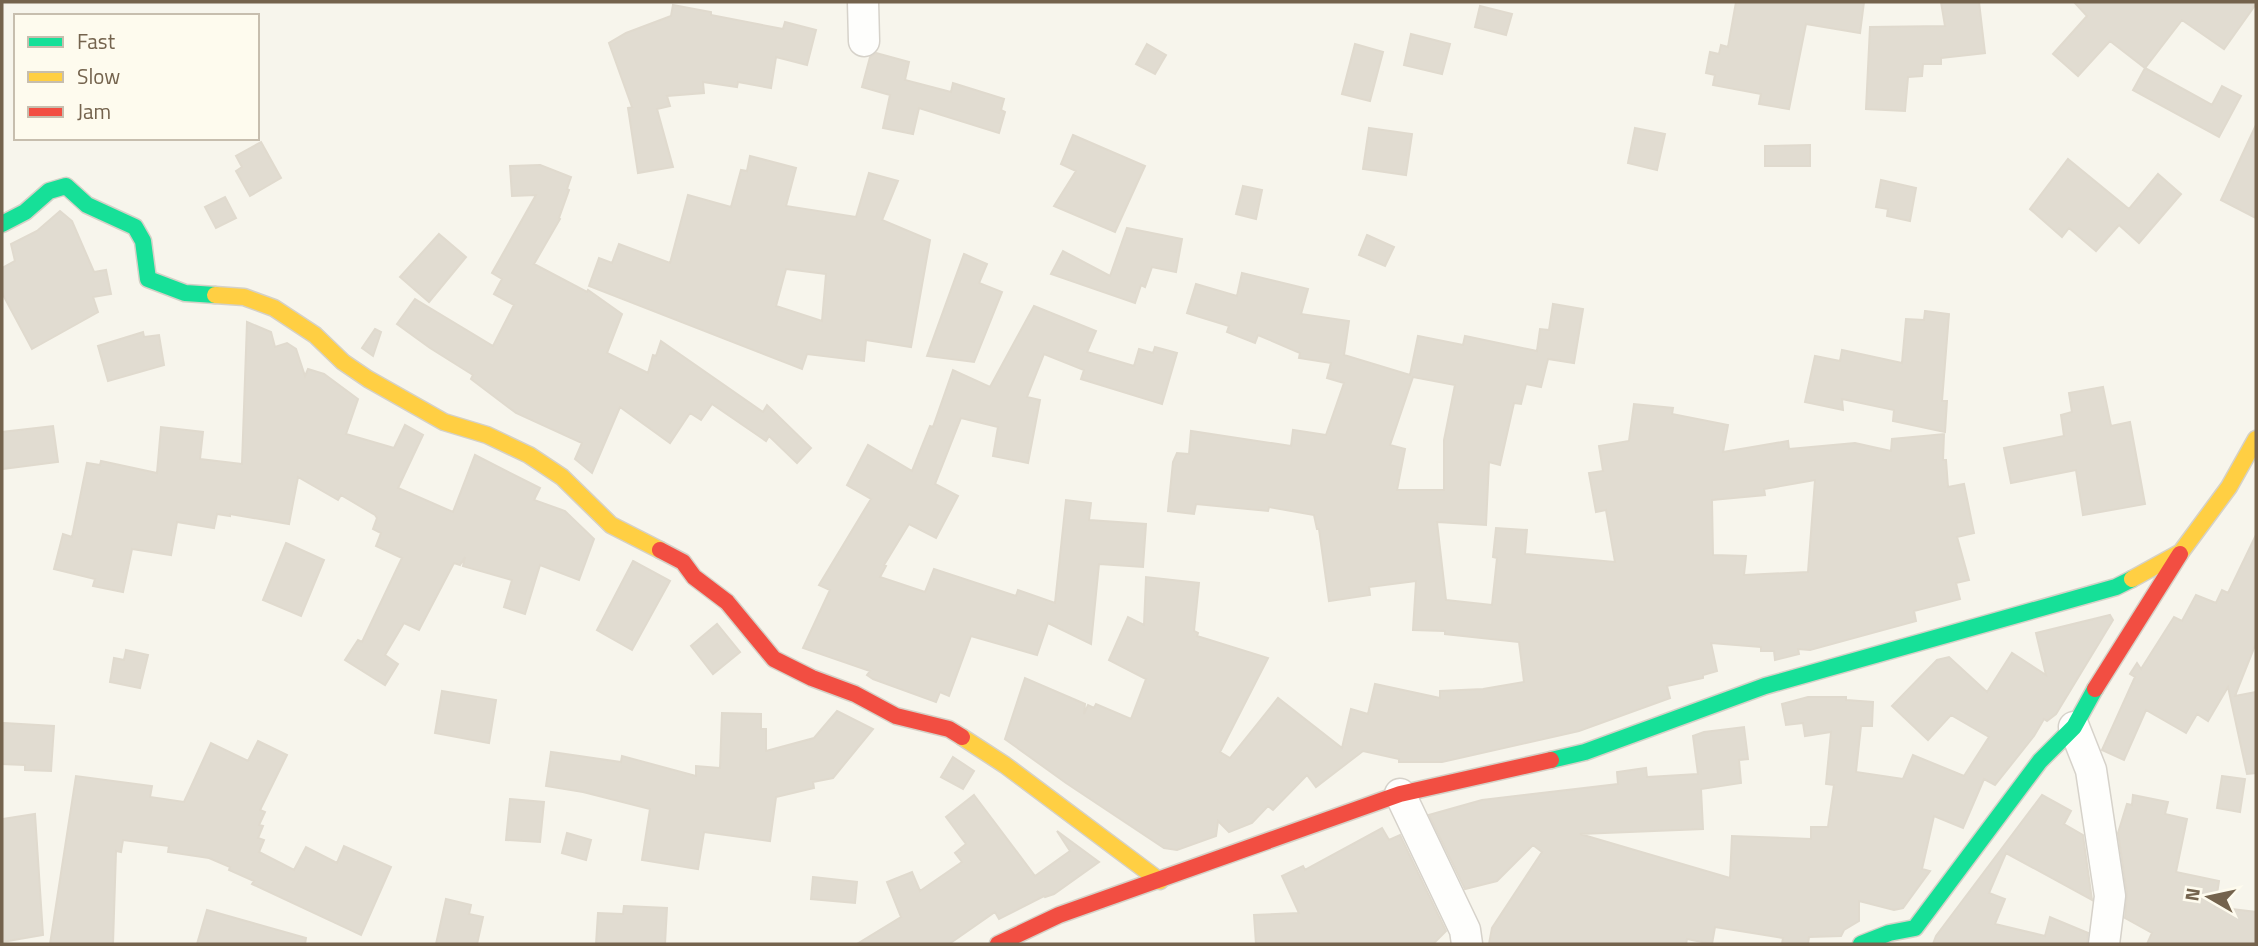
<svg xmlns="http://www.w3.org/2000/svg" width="2258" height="946" font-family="'Titillium Web',sans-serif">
  <rect width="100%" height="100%" fill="#f7f5ec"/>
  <path fill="#e1dcd1" stroke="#e0dace" stroke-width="2" fill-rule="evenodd" d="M1736,2H1864L1860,33L1806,24L1789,109L1759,104L1761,94L1713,85L1715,75L1706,73L1710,52L1719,54L1721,45L1728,47Z
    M1941,2H1979L1985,53L1941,58V64H1923L1922,76L1908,77L1905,111L1866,109L1870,27L1945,26Z
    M2074,2H2256V4L2224,49L2182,20L2145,68L2110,41L2078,76L2053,54L2087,16Z
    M673,5L711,12V15L783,29L785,22L816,30L807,65L776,57L771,88L738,82L737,87L703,82L704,93L667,96L670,106L657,109L673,167L638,173L628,108L632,107L609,43L626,33L671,16Z
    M1480,6L1512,14L1506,35L1475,27Z
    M1411,34L1450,44L1442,74L1404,65Z
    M1147,44L1166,55L1155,74L1136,64Z
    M1355,44L1383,52L1370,101L1342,94Z
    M876,53L909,62L905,80L951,92L953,83L1004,99L1001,110L1005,112L999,133L919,108L913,134L883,128L890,95L862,87L870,57Z
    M2145,68L2212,105L2222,86L2241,96L2219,137L2133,90Z
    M2256,125V218L2221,200Z
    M1369,128L1412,134L1406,175L1363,169Z
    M1635,128L1665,134L1657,170L1628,163Z
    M1073,135L1145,166L1115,232L1054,206L1076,171L1061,164Z
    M261,142L281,178L250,196L236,171L242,167L236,156Z
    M1810,145V166H1765V146Z
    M750,156L796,168L786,206L856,217L869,173L898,181L882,220L930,240L911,347L866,340L864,361L807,354L802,369L589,286L599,258L612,263L619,244L670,263L688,195L731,207L741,170L747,171ZM786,269L826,274L822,321L776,306Z
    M2068,159L2129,209L2158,174L2181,194L2139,243L2119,225L2096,251L2069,228L2062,237L2030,209Z
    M540,165L571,177L567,189L569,190L559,218L560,219L534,264L587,292L588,290L622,314L607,353L648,373L653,355L656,356L661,341L763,412L767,405L811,448L797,463L769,436L766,441L712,404L701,420L690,413L670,443L620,407L592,473L575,459L582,443L516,413L471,379L473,375L430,348L397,324L415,299L493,346L514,305L494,294L502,279L492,273L536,195L512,196L510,166Z
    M1881,180L1916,188L1910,221L1887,216L1888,209L1876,207Z
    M1243,186L1262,190L1256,219L1236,214Z
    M225,197L236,218L216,228L205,207Z
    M60,211L72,221L94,272L106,270L111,294L93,297L98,312L32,349L2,293V268L15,261L11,244L37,231Z
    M1127,228L1182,239L1176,272L1152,267L1145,287L1141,285L1135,303L1051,274L1063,251L1110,276Z
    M439,234L466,257L429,302L400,277Z
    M1367,235L1394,247L1385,266L1359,255Z
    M964,254L987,264L979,283L1002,292L974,362L927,356Z
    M1242,273L1308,289L1301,314L1349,321L1344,355L1410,375L1418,336L1463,345L1465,336L1537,351L1540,329L1549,330L1553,304L1583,309L1574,363L1548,359L1541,387L1526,384L1521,404L1514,403L1500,465L1489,462L1486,525L1437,522L1446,600L1492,605L1497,558L1493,557L1496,528L1527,530L1525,554L1615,562L1606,510L1596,512L1589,473L1603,471L1599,446L1629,441L1634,404L1673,408L1672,414L1728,425L1723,452L1788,441L1789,449L1855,443L1891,451L1892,439L1944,434L1943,460H1946L1948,487L1964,484L1974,533L1957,537L1969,580L1956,583L1960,599L1914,611L1916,621L1810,650L1798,649L1799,654L1775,660L1774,651H1761V647L1711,643L1717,671L1703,675V678L1667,686L1670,698L1579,731L1442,762H1399V759L1363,751L1316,787L1307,775L1273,810L1268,806L1252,823L1229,832L1218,821L1216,836L1177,850L1164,848L1066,783L1005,739L1025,678L1085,704L1084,714L1088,705L1094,708L1096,704L1131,719L1146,679L1109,660L1128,617L1144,625L1146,577L1199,583L1194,631L1198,633L1197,636L1268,658L1220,752L1230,758L1278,698L1342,748L1351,709L1368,714L1375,684L1440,698V691L1483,689L1524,682L1519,642L1445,634V631L1413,630L1416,581L1369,587L1370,595L1329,601L1319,529H1317L1314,515L1269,507L1268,511L1196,504L1194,514L1168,511L1173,462L1177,453L1189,454L1191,431L1291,446L1293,430L1326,435L1344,383L1327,378L1331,363L1299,358L1300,353L1258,335L1255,343L1227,332L1229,326L1187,313L1196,284L1237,296ZM1413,377L1455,385L1444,440V490H1397L1405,449L1390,445ZM1815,480L1808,572L1744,575L1746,556L1713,555L1712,500L1765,495L1764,489Z
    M1034,306L1096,331L1087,352L1134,366L1139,349L1153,353L1155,347L1177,353L1162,404L1081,379L1084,370L1044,354L1027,397L1040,400L1028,463L993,456L998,427L961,418L935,484L958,496L936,538L909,524L884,565L886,566L880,577L925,592L934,569L1016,596L1018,590L1055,603L1066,500L1091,503L1089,520L1146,524L1143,567L1099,564L1091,644L1048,623L1037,655L971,636L949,696L940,692L936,702L873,679L867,675L870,671L803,648L830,590L819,585L871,499L847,485L868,445L912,471L930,426L933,427L953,370L990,387Z
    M1925,311L1949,314L1942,401H1947L1945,432L1893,421L1894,410L1842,399L1843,410L1805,402L1815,356L1840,361L1842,350L1902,363L1906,319L1924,320Z
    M247,322L271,332L275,347L287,343L296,349L305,376L308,369L324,374L358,399L346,434L394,448L405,425L423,435L398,488L453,512L475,455L540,488L534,500L565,511L594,539L579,580L540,565L525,614L504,607L512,580L463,566L465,557L460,565L454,563L419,630L404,623L385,655L398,664L385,685L345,660L358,640L362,642L402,558L376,546L381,533L373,529L377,518L375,515L341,495L338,500L298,477L289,524L230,514V516L217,514L214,528L177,522L171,555L132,549L123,592L93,586L95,579L54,569L63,534L72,537L87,463L100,465L101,461L157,473L161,427L203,432L200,459L242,464Z
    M375,329L381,332L373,356L362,348Z
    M143,332L144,337L159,335L164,365L108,381L98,346Z
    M2103,387L2111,426L2130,422L2145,504L2083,515L2076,470L2011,483L2004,448L2064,436L2061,415L2072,412L2069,393Z
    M53,426L58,462L2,469V432Z
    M2256,535V643L2235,696L2256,692V773L2247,774L2228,687L2208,721L2197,714L2186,733L2146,710L2124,760L2102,750L2135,677L2130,674L2137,663L2141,669L2174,617L2182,621L2196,595L2216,603L2222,590L2228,593Z
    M286,543L324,560L301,616L263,600Z
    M633,561L670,581L632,650L597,630Z
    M2110,615L2113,620L2056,714L2047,721L2044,719L2034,736L1995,785L1984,779L1963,828L1934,816L1922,869L1930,871L1903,908L1894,910L1859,901V921L1844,930L1841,936L1809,937L1808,944H1782L1783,938L1715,927L1712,944L1687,939L1686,944H1489L1492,928L1542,852L1533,845L1497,881L1465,889L1429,815L1482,800L1618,784L1617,772L1646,768L1647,777L1698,774L1693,736L1704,732L1744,727L1748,759L1739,760L1741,783L1701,789L1703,829L1580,834L1730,878L1732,836L1811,839V827H1828L1834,785L1826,784L1831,732L1805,736L1803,723L1786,725L1782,704L1808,697H1846V700L1873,702L1872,726H1861L1856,772L1903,779L1913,755L1964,776L1989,737L1951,715L1928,740L1892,706L1937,660L1949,657L1987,692L2012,653L2046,675L2036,633Z
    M717,624L740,652L713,674L691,646Z
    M126,650L148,655L140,688L110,682L114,658L124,660Z
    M442,691L496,700L489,743L435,733Z
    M837,711L873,729L833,778L813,782L814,788L776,797L770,841L704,832L698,869L642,860L650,809L583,792L546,786L551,752L621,762L622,756L696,776V766L720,768L722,713L761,714V729H766V751L814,738Z
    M4,723L54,726L51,771L25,770V765L2,764Z
    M258,741L287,755L260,810L265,812L259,825L263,826L258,838L264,840L259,852L294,870L306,847L337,863L344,846L391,867L361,935L252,884L254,881L229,870L230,867L209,858L168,852L169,846L123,840L121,852L116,851L113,944H50L76,776L152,786L150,797L184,802L211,743L248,761Z
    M953,757L974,771L963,789L941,777Z
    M2222,776L2245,779L2240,812L2217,808Z
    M974,795L1035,876L1070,851L1057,831L1099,862L1054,894L1045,897L1044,896L999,919L995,912L949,944H857L901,917L887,882L912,872L920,891L962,862L955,853L966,844L946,817Z
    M2042,795L2071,811L2064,824L2083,835L2092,900L2006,853L1989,893L2005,899L1995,924L2045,936L2050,917L2088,933L2087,944H1933L1936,936Z
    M2133,795L2168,802L2165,814L2187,819L2176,872L2219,881L2215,907L2256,912V944H2147L2152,933L2125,918L2127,894L2118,833L2127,804L2132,805Z
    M510,799L544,802L540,842L506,840Z
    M35,814L43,935L2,942V819Z
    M1382,828L1389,840L1400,835L1446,931L1433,944H1256L1254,915L1299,913L1282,876L1303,866L1305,870Z
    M567,833L591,840L586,860L562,853Z
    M813,877L857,882L855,903L811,899Z
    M446,899L471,905L469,914L483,917L477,944H436Z
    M624,906L667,908L665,944H596L598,913L623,914Z
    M207,910L306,938L305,944H197Z"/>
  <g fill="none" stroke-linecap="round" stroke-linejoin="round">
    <defs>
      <path id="street" d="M863,2L864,41
        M2074,727L2091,770L2110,896L2104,944
        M1400,794L1465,930L1467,944"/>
      <path id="fast" d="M2,224L25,212L49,191L66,186L87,205L135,227L143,241L148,279L185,293L215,295
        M1551,760L1585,752L1765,686L2116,587L2132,579
        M1861,944L1889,933L1915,928L2040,761L2074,727L2095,689"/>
      <path id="slow" d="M215,295L244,297L274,308L315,335L343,362L368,379L444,422L487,435L529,455L562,477L611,525L660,550
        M2132,579L2181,552L2229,487L2256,439
        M962,737L1005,765L1160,881"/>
      <path id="jam" d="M660,550L683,562L694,577L727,602L774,659L812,678L855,694L896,716L949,729L962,737
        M2095,689L2180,554
        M998,944L1059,915L1400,794L1551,760"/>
    </defs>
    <use href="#street" stroke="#d6d2ca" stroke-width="33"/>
    <use href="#fast" stroke="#d5d1c7" stroke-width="19"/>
    <use href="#slow" stroke="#d5d1c7" stroke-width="19"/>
    <use href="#jam" stroke="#d5d1c7" stroke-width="19"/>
    <use href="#street" stroke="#fefefc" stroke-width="30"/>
    <use href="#fast" stroke="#16e098" stroke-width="16"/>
    <use href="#slow" stroke="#ffcf43" stroke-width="16"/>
    <use href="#jam" stroke="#f24e42" stroke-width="16"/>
  </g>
  <rect width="2258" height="946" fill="none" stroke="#74634d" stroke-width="7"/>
  <rect x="14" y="14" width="245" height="126" fill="#fefbee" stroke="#c7beae" stroke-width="2"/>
  <rect x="28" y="37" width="35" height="10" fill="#16e098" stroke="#c7beae" stroke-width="2"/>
  <text x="77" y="49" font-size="21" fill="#74634d">Fast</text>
  <rect x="28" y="72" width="35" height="10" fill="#ffcf43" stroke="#c7beae" stroke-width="2"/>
  <text x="77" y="84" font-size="21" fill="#74634d">Slow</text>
  <rect x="28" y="107" width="35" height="10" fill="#f24e42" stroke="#c7beae" stroke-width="2"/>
  <text x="77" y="119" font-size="21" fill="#74634d">Jam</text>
  <g transform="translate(2209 897) rotate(279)" stroke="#fefbee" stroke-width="5" paint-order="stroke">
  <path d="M0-5L12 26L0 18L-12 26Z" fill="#74634d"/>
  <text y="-10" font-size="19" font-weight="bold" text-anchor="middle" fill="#74634d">N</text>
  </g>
</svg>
